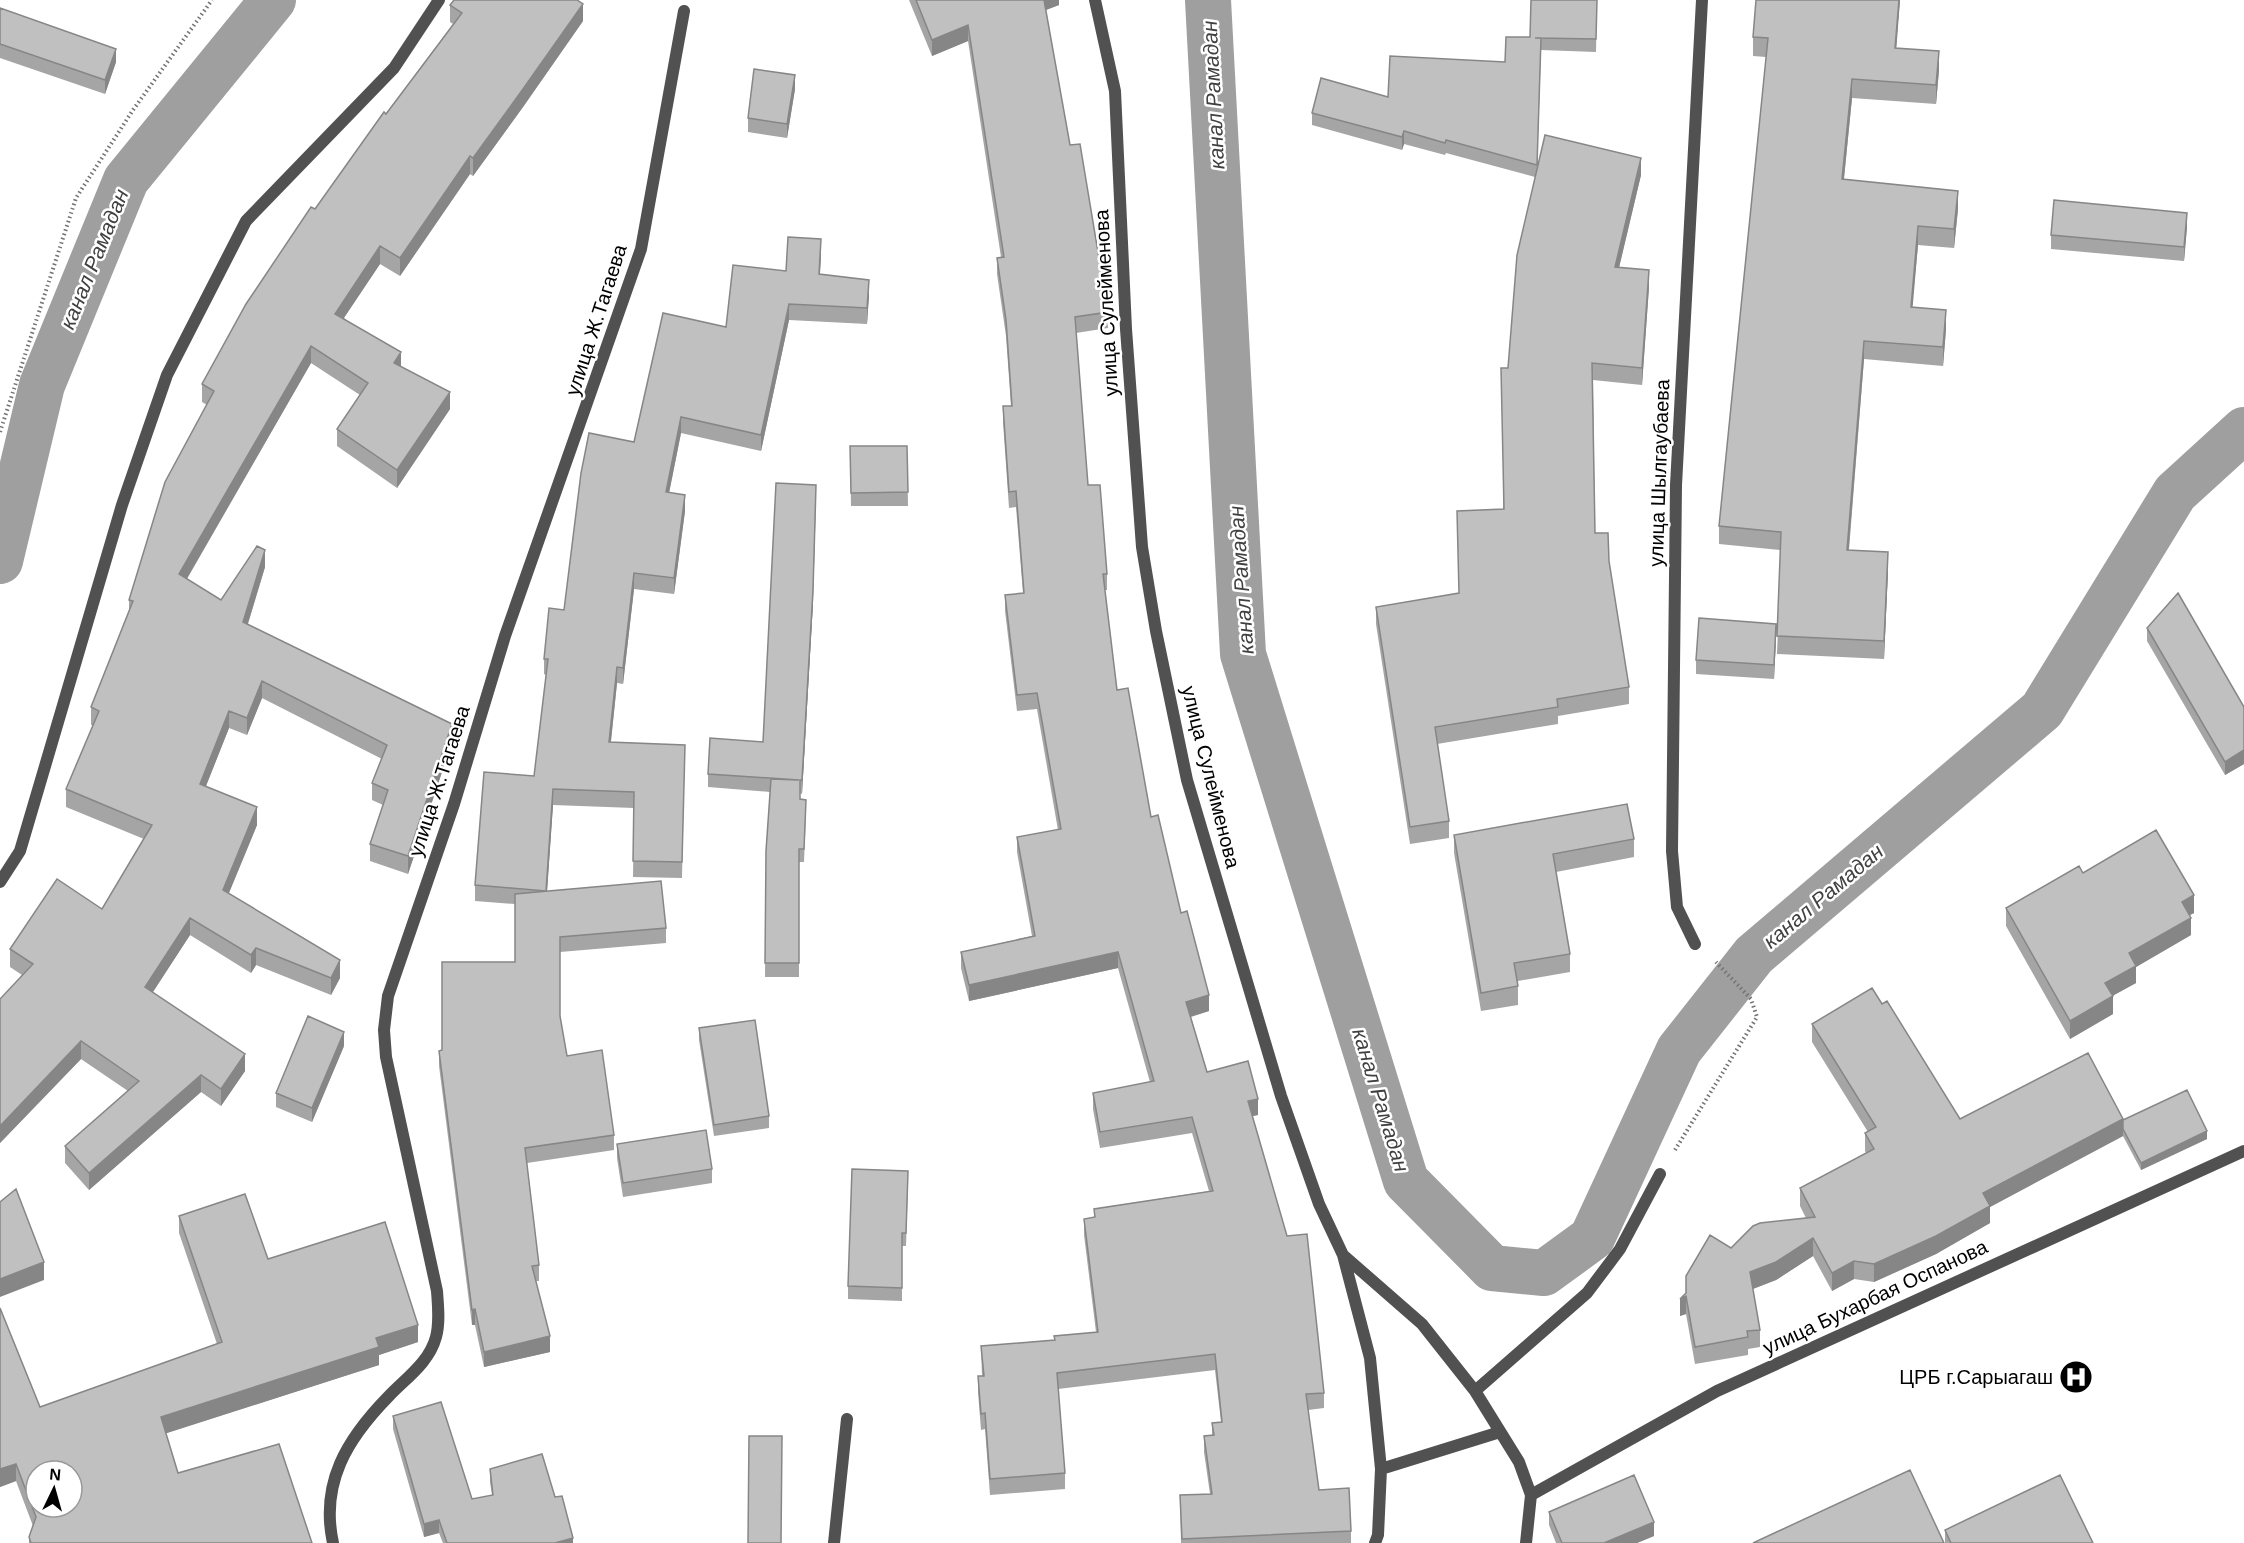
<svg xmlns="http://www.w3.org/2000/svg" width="2244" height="1543" font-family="Helvetica,sans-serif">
  <rect width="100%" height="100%" fill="#fff"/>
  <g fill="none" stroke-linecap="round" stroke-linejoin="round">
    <path stroke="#9f9f9f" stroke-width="46" d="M1208,0L1243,654L1406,1181L1492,1268L1544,1273L1592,1238L1679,1050L1754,955L2042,710L2175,493L2244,430
      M0,561L42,385L126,180L273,0"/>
    <path stroke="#737373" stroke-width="4" stroke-dasharray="1.5 3" stroke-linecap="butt" d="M0,432L76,198L133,110L212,0
      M1675,1150L1757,1017L1751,999L1716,962"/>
    <path stroke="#515151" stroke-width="12" d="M1095,0L1115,91L1126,329L1142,547L1156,631L1187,780L1281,1096L1319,1204L1343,1255L1370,1358L1381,1469L1378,1535L1375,1543
      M0,882L20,851L122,505L167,375L246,221L394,68L439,0
      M1695,944L1677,907L1672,851L1676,485L1702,0
      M1343,1255L1422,1324L1475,1391L1519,1462L1531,1495L1526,1543
      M1475,1391L1587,1293L1620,1249L1660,1174
      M1381,1469L1500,1432
      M1531,1495L1717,1391L2244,1151
      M333,1543C320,1483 347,1439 388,1397C406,1378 429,1363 436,1337C440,1322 438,1306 437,1291L386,1057L384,1030L388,996L454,804L505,636L641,249L684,11
      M834,1543L847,1419"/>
  </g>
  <path fill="#a5a5a5" d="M909,0H1059V5L1046,10L1070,145L1108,312V328L1076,333L1088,485L1107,574V590H1105L1117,690L1151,817L1181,913L1209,1011L1191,1017L1207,1072L1258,1115L1252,1116L1324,1393V1408L1308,1410L1319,1490L1351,1531V1543H1181L1180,1495L1210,1494L1204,1452V1436L1212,1435V1423L1221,1422L1215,1370L1058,1389L1065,1473V1489L990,1495L985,1429L981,1430L978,1392V1376H982L981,1346L1054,1340L1096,1332L1084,1235V1219L1094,1217V1209L1209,1191L1192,1133L1100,1148L1093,1109V1093L1150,1082L1118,968L969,1001L961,968V952L1032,936L1017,852V837L1058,830L1037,709L1017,711L1005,611V595L1023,593L1016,507L1009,508L1003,422V406H1011L1006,336L997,274V258L1001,257L968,41L932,56Z
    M1597,0L1596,52L1541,50L1537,168L1641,175L1619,268L1649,287L1642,385L1593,380L1595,533L1609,561L1629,687V704L1558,716V724L1437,744L1449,821V838L1410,844L1376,624V607L1459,594L1503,509L1508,368L1535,177L1446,153L1445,155L1404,144L1402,150L1312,125V113L1388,97L1505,62L1530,37Z
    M1900,0L1896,48L1939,70L1936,104L1852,98L1844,179L1958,209L1954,248L1918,245L1912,307L1946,329L1943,366L1864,359L1849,550L1888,571L1884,659L1777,654L1781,550L1719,544V526L1766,57L1753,56V37Z
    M450,5L583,21L523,107L473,176L470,174L400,276L380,264L344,318L450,409L397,488L337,446V429L360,395L311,363L187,579L221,600L265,567L248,624L452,742L408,874L370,861V844L383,805L372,800V783L382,759L262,698L247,735L229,728L206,786L257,825L229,893L340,978L331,995L256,965L251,973L190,935L153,992L245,1071L221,1106L201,1092L89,1190L65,1163V1146L128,1091L81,1059L0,1143V999L22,975L10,967V949L102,909L144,839L66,807V789L93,725H91V707L129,611V600L207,405L202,402V384L315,209L453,24L450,22Z
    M0,8L116,62L105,94L0,58Z
    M795,89L787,138L748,132V118Z
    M2187,227L2184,261L2051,249V235Z
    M821,254L820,274L869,295L867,324L789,320L761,451L681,433L669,493L685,511L674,594L634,589L623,684L617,683L611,742L685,745L682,878L633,877L634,808L553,805L547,892L666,928V943L560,952V1016L567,1056L614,1135V1150L527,1163L539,1265V1281H536L550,1352L484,1367L475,1325H472L439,1066V1051L442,1050L515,962V904L475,901V885L534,776L546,675L544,674V659L634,442L726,327L786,271Z
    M850,446H907L908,506H851Z
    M813,603L802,794L800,793V799L806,813L804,862H799V977H765L766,851L770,792L708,787V774L763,742Z
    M2147,628L2244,707V764L2225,775L2147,641Z
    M1776,637L1774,679L1696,674V660Z
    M1454,835L1634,839V857L1556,872L1570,954V972L1518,981V1005L1481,1011L1454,853Z
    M2083,873L2194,913L2190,915L2191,935L2136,967V983L2112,996L2113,1014L2070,1039L2006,926V908Z
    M1882,1004L1960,1119L2123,1120L2207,1139L2141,1170L2123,1136L1990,1207V1223L1936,1254L1874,1282L1854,1279L1832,1291L1813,1256L1776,1280L1753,1289L1760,1330V1347L1748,1349V1355L1695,1364L1686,1314L1680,1316V1299L1731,1248L1806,1218L1800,1206V1188L1866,1153L1865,1151V1133L1868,1132L1812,1042V1024Z
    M699,1028L769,1116V1128L714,1136L699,1040Z
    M344,1046L312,1122L276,1107V1093Z
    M617,1144L712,1169V1183L623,1197L617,1158Z
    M908,1184L906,1246H902V1301L848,1299V1286Z
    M179,1216L268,1259L418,1342L379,1355V1365L166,1433L178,1473L312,1543H29V1537L33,1526L16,1481L0,1487V1308L40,1407L217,1344L179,1233Z
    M393,1416L472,1499L492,1495L490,1482V1469L555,1497L573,1543H443L439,1533L424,1537L393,1429Z
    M1549,1512L1654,1536L1637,1543H1556L1549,1525Z
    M1945,1530L2093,1543H1945Z"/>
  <path fill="#868686" d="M1043,0H1059V5L1043,11Z
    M1899,0H1900L1895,66V48Z
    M583,4V21L523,107L473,176V158Z
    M968,25V41L932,56V40Z
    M116,49V62L105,94V80Z
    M1939,51V70L1936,104V85Z
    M795,75V89L787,138V124Z
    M1852,79V98L1842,197V179Z
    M1404,131V144L1402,150V137Z
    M470,156V174L400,276V258Z
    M1641,158V175L1615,284V267Z
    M1958,191V209L1954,248V229Z
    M2187,213V227L2184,261V247Z
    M1918,226V245L1911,326V307Z
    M821,239V254L819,290V274Z
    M380,246V264L335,331V314Z
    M1649,270V287L1642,385V368Z
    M869,280V295L867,324V308Z
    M789,304V320L761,451V435Z
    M1946,310V329L1943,366V347Z
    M1864,341V359L1847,569V550Z
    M311,346V363L179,592V574Z
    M401,352V369L394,363Z
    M450,392V409L397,488V470Z
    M681,417V433L666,508V492Z
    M685,495V511L674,594V578Z
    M816,498L813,603L802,794V780Z
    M265,550V567L243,639V622Z
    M1888,552V571L1884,659V641Z
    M634,573V589L623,684V668Z
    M1776,624V637L1774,679V665Z
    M617,667V683L609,758V742Z
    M262,681V698L247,735V718Z
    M229,711V728L200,801V784Z
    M452,724V742L408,874V856Z
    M2244,750V764L2225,775V762Z
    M553,789V805L546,906V891Z
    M257,807V825L223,907V890Z
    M2194,895V913L2182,919V902Z
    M190,918V935L145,1004V987Z
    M2191,918V935L2136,967V983L2105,1000V983L2129,953Z
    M256,948V965L251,973V955Z
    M1118,952V968L969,1001V985Z
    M340,960V978L331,995V978Z
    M1209,995V1011L1186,1018V1002Z
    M2113,996V1014L2070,1039V1021Z
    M344,1032V1046L312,1122V1108Z
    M81,1041V1059L0,1143V1126Z
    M245,1054V1071L221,1106V1089Z
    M201,1075V1092L89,1190V1173Z
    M1258,1099V1115L1248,1117V1101Z
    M2123,1119V1136L1990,1207V1223L1936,1254L1874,1282V1264L1983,1193Z
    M2207,1131V1139L2141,1170V1163Z
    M1813,1238V1256L1776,1280L1750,1290V1272Z
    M1854,1261V1279L1832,1291V1273Z
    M44,1262V1280L0,1297V1279Z
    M1686,1296V1314L1680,1316V1299Z
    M475,1309V1325H472V1310Z
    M418,1325V1342L379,1355V1365L161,1435V1417L376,1338Z
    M550,1336V1352L484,1367V1352Z
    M16,1464V1481L0,1487V1469Z
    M439,1520V1533L424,1537V1524Z
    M1654,1522V1536L1637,1543H1604Z
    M573,1538V1543H555Z"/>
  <path fill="#c0c0c0" stroke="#868686" stroke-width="1.5" fill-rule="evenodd" d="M454,0H577L583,4L523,89L473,158L470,156L400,258L380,246L335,314L401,352L394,363L450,392L397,470L337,429L368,383L311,346L179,574L221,600L257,546L265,550L243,622L452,724L408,856L370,844L388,790L372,783L387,745L262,681L247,718L229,711L200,784L257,807L223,890L340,960L331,978L256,948L251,955L190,918L145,987L245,1054L221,1089L201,1075L89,1173L65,1146L139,1081L81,1041L0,1126V999L33,964L10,949L57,879L102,909L152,825L66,789L99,711L91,707L133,601L129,600L165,482L214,391L202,384L246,304L311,207L315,209L384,112L386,114L462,13L450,5Z
    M916,0H1044L1070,145L1080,144L1108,312L1075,317L1088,485H1100L1107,574H1103L1117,690L1128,688L1151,817L1158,815L1181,913L1187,911L1209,995L1186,1002L1207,1072L1248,1061L1258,1099L1248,1101L1287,1236L1307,1234L1324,1393L1306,1394L1319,1490L1349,1488L1351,1531L1182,1539L1180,1495L1212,1494L1204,1436L1214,1435L1212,1423L1222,1422L1215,1354L1057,1373L1065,1473L990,1479L985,1413L981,1414L978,1376H984L981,1346L1055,1340L1054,1336L1098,1332L1084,1219L1095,1217L1094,1209L1213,1191L1192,1117L1100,1132L1093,1093L1154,1081L1118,952L969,985L961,952L1035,936L1017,837L1061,829L1037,693L1017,695L1005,595L1024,593L1016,491L1009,492L1003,406H1012L1006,320L997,258L1004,257L968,25L932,40Z
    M1531,0H1597L1596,39L1535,38H1541L1537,165L1446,140L1445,143L1404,131L1402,137L1312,113L1321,78L1388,97L1390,56L1505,62L1506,37H1530Z
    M1756,0H1899L1895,48L1939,51L1936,85L1852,79L1842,179L1958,191L1954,229L1918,226L1911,307L1946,310L1943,347L1864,341L1847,550L1888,552L1884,641L1777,636L1781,532L1719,526L1768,38L1753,37Z
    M0,8L116,49L105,80L0,44Z
    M754,69L795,75L787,124L748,118Z
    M1545,135L1641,158L1615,267L1649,270L1642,368L1592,363L1595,533H1608L1609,561L1629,687L1557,699L1558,707L1435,727L1449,821L1410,827L1376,607L1459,593L1457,511L1504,509L1501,368H1508L1517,255Z
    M2054,200L2187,213L2184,247L2051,235Z
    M788,237L821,239L819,274L869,280L867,308L789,304L761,435L681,417L666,492L685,495L674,578L634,573L623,668L617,667L609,742L685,745L682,862L633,861L634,792L553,789L546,891L475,885L484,772L534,776L548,659H544L549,608L564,610L581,473L589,433L634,442L663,313L726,327L733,265L786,271Z
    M850,446H907L908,492L851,493Z
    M776,483L816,485L813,590L802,780H800V799L806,800L804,849H799V963H765L766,851L771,779L799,780L708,774L710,738L763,742Z
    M2178,593L2244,707V750L2225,762L2147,628Z
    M1699,618L1776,624L1774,665L1696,660Z
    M1627,804L1634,839L1553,854L1570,954L1514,963L1518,986L1481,993L1454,835Z
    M2156,830L2194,895L2182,902L2191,918L2129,953L2136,966L2105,983L2113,996L2070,1021L2006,908L2079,866L2083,873Z
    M661,881L666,928L560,937V1016L567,1056L602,1050L614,1135L525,1148L539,1265L532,1266L550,1336L484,1352L475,1309L472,1310L439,1051L442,1050V962H515V894Z
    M1872,988L1882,1004L1887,1001L1960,1119L2088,1053L2123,1119L1983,1193L1990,1206L1936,1236L1874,1264L1854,1261L1832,1273L1813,1238L1776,1262L1750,1272L1760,1330L1747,1331L1748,1337L1695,1347L1686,1296L1680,1299L1686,1293V1276L1710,1235L1731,1248L1753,1226L1760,1223L1815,1217L1800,1188L1874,1149L1865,1133L1876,1127L1812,1024Z
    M308,1016L344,1032L312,1108L276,1093Z
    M755,1020L769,1116L714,1125L699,1028Z
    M2187,1090L2207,1131L2141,1163L2123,1129V1120Z
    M706,1130L712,1169L623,1183L617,1144Z
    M852,1169L908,1171L906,1233H902V1288L848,1286Z
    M16,1189L44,1262L0,1279V1202Z
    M245,1194L268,1259L385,1222L418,1325L376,1338L379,1347L161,1417L178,1473L279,1444L312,1543H31L29,1537L36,1517L16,1464L0,1469V1308L40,1407L222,1342L179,1216ZM36,1471H72V1507H36Z
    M441,1402L472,1499L493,1495L490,1469L542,1454L555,1497L562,1496L573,1538L555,1543H447L439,1520L424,1524L393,1416Z
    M749,1436H782L781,1543H748Z
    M1910,1470L1944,1543H1753Z
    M1634,1475L1654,1522L1604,1543H1562L1549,1512Z
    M2060,1475L2093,1543H1951L1945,1530Z"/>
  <defs>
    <symbol id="hospital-disc" viewBox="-11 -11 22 22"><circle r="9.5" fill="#000" stroke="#fff"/><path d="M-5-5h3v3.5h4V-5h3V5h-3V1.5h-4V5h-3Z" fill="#fff"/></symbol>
  </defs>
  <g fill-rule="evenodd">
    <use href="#hospital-disc" x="2057" y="1358" width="38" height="38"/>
  </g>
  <g text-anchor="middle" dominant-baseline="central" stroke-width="5" stroke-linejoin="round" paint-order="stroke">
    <g font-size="20" fill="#000" stroke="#fff">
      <text transform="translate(1106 303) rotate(-93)">улица Сулейменова</text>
      <text transform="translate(596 320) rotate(-72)">улица Ж.Тагаева</text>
      <text transform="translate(1659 473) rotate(-88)">улица Шылгаубаева</text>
      <text transform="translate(1211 777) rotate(76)">улица Сулейменова</text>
      <text transform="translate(439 781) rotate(-72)">улица Ж.Тагаева</text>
      <text transform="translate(1875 1297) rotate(-25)">улица Бухарбая Оспанова</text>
    </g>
    <g font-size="20" fill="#000" stroke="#fff" text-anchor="end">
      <text x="2053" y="1377">ЦРБ г.Сарыагаш</text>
    </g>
    <g font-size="21" font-style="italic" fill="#404040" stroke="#fff">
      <text transform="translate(1213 95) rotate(-93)">канал Рамадан</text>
      <text transform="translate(94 259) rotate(-68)">канал Рамадан</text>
      <text transform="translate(1241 580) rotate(-94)">канал Рамадан</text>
      <text transform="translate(1823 896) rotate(-40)">канал Рамадан</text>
      <text transform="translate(1381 1100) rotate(73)">канал Рамадан</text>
    </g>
  </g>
  <g transform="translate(54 1489) rotate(5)"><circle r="28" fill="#ffffff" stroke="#999999" stroke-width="1.5"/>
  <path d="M0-4.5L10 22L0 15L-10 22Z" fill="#000000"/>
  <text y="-9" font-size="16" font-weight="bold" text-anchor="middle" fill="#000000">N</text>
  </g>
</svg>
